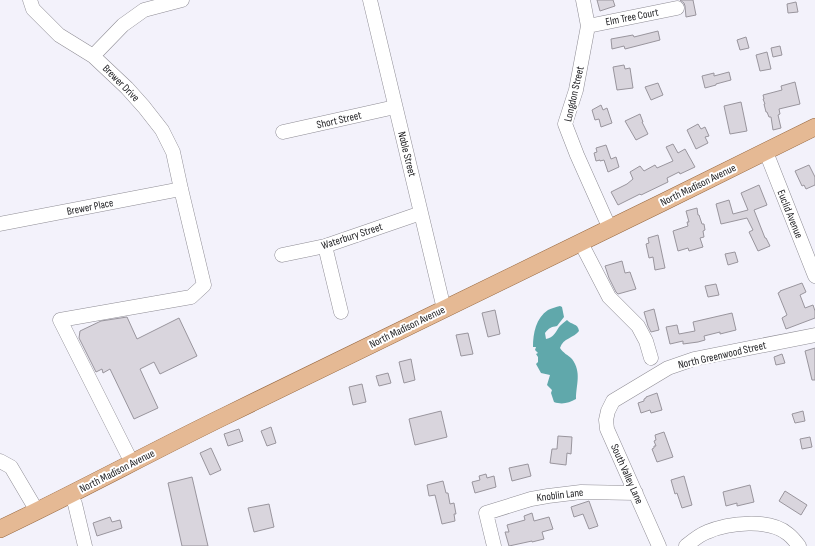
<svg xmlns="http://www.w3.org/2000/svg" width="815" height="546" font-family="'Sofia Sans Condensed',sans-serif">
  <rect width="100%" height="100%" fill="#f3f2fb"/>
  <path fill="#60a8ab" d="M560,306L562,307L564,317L557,326C551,327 549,328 545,333L546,339C554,337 555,333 559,327C561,325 564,322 567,320C571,325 578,323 579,331C574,338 563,338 560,348C563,353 568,355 572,359C582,373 576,384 576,399C569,403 562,405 554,402L551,393L552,390L547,385L550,375L541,373L536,364L538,362V357L536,354L538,353L535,350L536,347H533C533,333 536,318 548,310C552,308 556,307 560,306Z"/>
  <path fill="#d9d5dd" stroke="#99959d" d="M597,0H613L615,6L600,11Z
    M680,0H693L696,15L686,17L685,6L684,3Z
    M796,2L798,12L788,13L787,4Z
    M658,31L660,40L625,49L624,46L612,49L611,39L633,35L634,37Z
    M746,37L749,48L740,50L737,40Z
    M780,46L782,55L773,57L771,48Z
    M767,52L771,69L760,71L756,55Z
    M624,65L625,69L630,68L633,88L617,90L613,67Z
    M729,72L731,80L716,84V85L705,88L702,76L714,73V76Z
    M795,82L800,104L779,109L780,114L778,115L781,128L773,130L771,117H769L767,112H766L764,104H765L763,99H764L763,95L782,90L781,86Z
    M658,83L663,95L651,100L645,87Z
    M741,102L747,131L730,134L724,106Z
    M601,105L603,110L607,108L612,123L601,127L599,119L595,120L592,110Z
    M640,114L643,122H642L648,134L636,140L625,121Z
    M698,124L701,129L705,127L709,136L705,137L708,143L696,149L687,130Z
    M673,144L678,153L685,149L695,167L680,174L679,172L667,178L668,182L641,195L640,194L618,205L611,192L627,184L633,179L630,172L640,166L644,171L655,165L657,168L673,161L666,147Z
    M606,145L611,159L616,157L619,167L608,172L604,160L600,161V160L596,161L594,153L597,152L596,148Z
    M809,165L815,177V185L806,189L804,185L802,186L795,171Z
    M759,185L767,205L754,210L765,238H766L770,246L758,251L749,232L753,230L747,218L721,224L716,204L729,200L733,214L748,210L741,193Z
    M697,208L698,215H699L702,224H704L705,230L703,231L704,237L700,238L703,247L689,251L688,248L678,251L673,231L688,226L687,222H689L686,211Z
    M658,235L665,268L655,270L653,257L649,258L646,244L649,243L648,238Z
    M735,252L738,262L728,265L725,254Z
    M622,261L625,273L630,272L636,289L618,294L616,292L609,278L605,266Z
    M802,283L806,292L800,295L805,308L813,305L815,311V318L786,329L782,318L787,315L778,293L780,292V291Z
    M716,284L719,295L708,297L705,286Z
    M654,309L659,330L651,332L648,326L644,312Z
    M495,310L500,334L488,337L482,313Z
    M732,313L736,330L720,334V332L704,336L705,340L698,342L683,344V341L670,344L666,327L677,325L679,334L695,331L693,322Z
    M127,317L137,339L179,318L197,356L160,374L154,362L140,369L158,408L134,419L110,369L103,373L102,369L96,372L79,338L80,331L101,321Z
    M468,333L473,354L461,356L456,335Z
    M815,348V380H812L805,351Z
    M782,354L785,363L776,365L774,357Z
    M411,359L415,380L404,383L399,362Z
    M388,373L391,383L379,386L376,376Z
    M362,384L366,402L353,405L349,387Z
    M657,393L662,410L651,413L650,410L641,413L638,403L644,401V399L646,398V397Z
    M441,411L447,437L415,445L409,419Z
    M803,411L805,421L795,423L792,414Z
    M271,427L276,443L267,446L261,431Z
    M239,429L243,441L228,446L224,434Z
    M664,432L673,457L657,462L652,449L654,448V446H656L654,441L656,440L655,435Z
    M558,436L572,437L571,454L567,453L566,465L550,463L552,449H557Z
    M810,437L812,447L802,449L800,439Z
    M211,448L221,470L210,475L200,453Z
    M528,464L531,476L512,481L509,468Z
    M486,474L487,478L494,476L496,487L475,493L472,482L480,480L479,476Z
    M684,476L692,505L682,508L677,493L675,494L671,480Z
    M192,477L208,546H182L168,483Z
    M443,481L446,493H448L450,504L454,503L456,514H454L455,521L442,524L435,495L429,496L427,485Z
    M750,485L754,502L737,506V503L726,506L723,492Z
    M785,491L807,505L801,515L779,501Z
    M589,501L598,526L589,529L583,514L574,517L571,507Z
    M269,504L274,527L254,532L248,508Z
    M532,513L534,521L549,517L553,529L542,532L544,539L532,542V541L509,546L505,532H509L507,525L525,520L524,516Z
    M110,517L112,522L120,520L122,528L97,536L93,523Z"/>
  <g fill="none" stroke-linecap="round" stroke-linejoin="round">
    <defs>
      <path id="minor" d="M30,0L33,9L59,35L93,56L127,88L144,107L162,130L173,152L181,189L204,285L191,297L60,320L132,463
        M370,0L444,309
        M583,0L588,26L576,90L565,124L577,155L610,229
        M588,26L677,8
        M93,56L123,25L144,10L182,0
        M283,132L395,107
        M766,152L815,276
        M0,224L181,189
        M581,243L609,297L638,326L646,341L651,358
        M325,246L341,312
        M282,255L325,246L421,213
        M0,461L11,467L37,511
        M70,494L75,504L85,546
        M494,546L486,513L531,499L548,496L581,492L636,493
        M659,546L607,429L606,420L608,411L613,401L668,368L694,359L815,335
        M686,546C692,541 699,535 707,532C728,523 769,518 788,534C792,537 796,542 799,546"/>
      <path id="major" d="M0,529C76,493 149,453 225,416C421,320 619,225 815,127"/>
    </defs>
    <use href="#minor" stroke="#8f8d95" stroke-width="15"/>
    <use href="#major" stroke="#96673f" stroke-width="18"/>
    <use href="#minor" stroke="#fff" stroke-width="14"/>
    <use href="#major" stroke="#e5b994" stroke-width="17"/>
  </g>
  <g text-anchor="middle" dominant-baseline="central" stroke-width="4" stroke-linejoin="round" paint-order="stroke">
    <g font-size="11" fill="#232326" stroke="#fff">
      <text transform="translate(632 17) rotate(-11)">Elm Tree Court</text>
      <text transform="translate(121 83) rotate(45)">Brewer Drive</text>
      <text transform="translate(574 94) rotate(-77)">Longdon Street</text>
      <text transform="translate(339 120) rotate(-13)">Short Street</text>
      <text transform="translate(407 154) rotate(76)">Noble Street</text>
      <text transform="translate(698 185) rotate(-26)">North Madison Avenue</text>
      <text transform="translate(90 207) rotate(-11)">Brewer Place</text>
      <text transform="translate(790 214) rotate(68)">Euclid Avenue</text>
      <text transform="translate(352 236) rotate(-18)">Waterbury Street</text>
      <text transform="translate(407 327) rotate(-26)">North Madison Avenue</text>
      <text transform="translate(722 355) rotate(-13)">North Greenwood Street</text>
      <text transform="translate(117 471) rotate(-27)">North Madison Avenue</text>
      <text transform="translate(627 474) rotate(66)">South Valley Lane</text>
      <text transform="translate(560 495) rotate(-7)">Knoblin Lane</text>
    </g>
  </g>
</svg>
